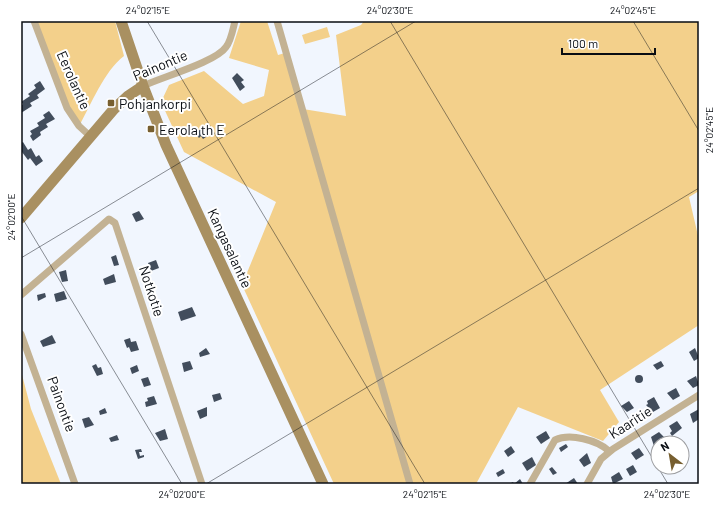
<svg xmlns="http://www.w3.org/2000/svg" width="720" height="505" font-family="Barlow,sans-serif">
  <rect width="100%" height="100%" fill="#f1f6fe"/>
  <path fill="#f3d08b" d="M34,21H115L124,56C104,71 91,105 79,126L67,108Z
    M241,21H267L278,55L285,53L303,109L346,116L336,35L361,25L364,21H699V191L689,197L699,240V325L600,390L619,422L603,441L518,407L476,484H334L242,285L276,202L184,152L161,102L169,85L204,71L243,104L264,96L269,70L229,58Z
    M327,27L330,37L305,44L302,35Z
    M21,371L31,409L61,484H21Z"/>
  <path fill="#424d5c" d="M237,73L244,80L241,82L245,87L240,91L232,78Z
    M40,81L45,89L37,95L39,98L30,103L32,106L21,113V106L23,104L21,102L30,96L28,94L36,88L34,85Z
    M49,111L55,119L46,124L48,127L40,132L41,135L33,141L30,136L32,134L30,131L39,126L37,123L45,118L43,115Z
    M204,127L209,135L203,139L201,136L199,138L195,133Z
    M23,142L28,150L31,148L36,157L39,155L43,161L36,166L30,158L28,160L22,152H21V143Z
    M139,211L144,219L136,222L132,214Z
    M116,255L119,265L114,266L111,257Z
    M156,260L159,268L151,271L148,263Z
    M66,270L68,281L62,282L59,272Z
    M114,274L116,282L105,285L103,279Z
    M64,291L67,299L56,302L54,294Z
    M45,293L46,297L38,301L37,295Z
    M192,307L196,316L181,321L178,312Z
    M52,335L56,343L43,347L40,341Z
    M130,338L131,342L136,341L139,350L131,352L129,347L127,348L124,340Z
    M206,348L210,354L200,357L199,353Z
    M695,348L699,358L694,361L689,352Z
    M190,361L193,369L184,372L182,363Z
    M661,361L664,366L657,370L653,365Z
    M96,364L98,368L101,367L103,374L97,376L92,366Z
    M137,365L139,371L132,374L130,368Z
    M635 379a4 4 0 1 1 8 0a4 4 0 1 1-8 0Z
    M696,376L699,385L693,388L687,381Z
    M148,377L151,385L144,387L141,379Z
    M676,388L680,396L673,400L667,393Z
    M220,393L222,399L214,402L212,395Z
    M154,396L157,404L146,407L145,402L148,401L147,398Z
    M654,397L660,408L653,412L646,405L648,404L647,401Z
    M629,401L634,408L627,412L621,406Z
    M207,407V416L200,419L197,411Z
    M105,408L107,413L100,415L99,411Z
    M699,409V419L693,423L690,414Z
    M89,417L94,425L85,428L82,419Z
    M677,421L682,428L672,436L670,433L672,431L669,426Z
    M165,429L168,439L160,441L155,433Z
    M546,431L550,438L541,444L536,437Z
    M659,432L666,439L654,446L651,437Z
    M117,435L119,440L111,442L109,438Z
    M566,444L568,447L561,452L559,448Z
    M511,446L515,452L508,457L504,451Z
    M639,448L644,455L636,460L631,453Z
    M141,449L142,452H139L140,456L144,455V457L138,459L135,450Z
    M587,453L591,463L584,467L579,460Z
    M532,457L536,465L527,471L522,463Z
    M633,465L637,472L630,476L626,469Z
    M552,467L557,473L553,475L549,469Z
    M503,469L505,473L498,477L496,473Z
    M619,472L623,479L613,484L611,477Z
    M574,478L578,484H565Z
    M520,479L523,484H509L513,482L514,484Z"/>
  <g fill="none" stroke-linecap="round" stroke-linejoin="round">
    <path stroke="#c3b293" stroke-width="7" d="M34,21L67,108L79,126L91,137
      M277,21L410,484
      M143,86C162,77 216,62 226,47C231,41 233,29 235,21
      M21,295L109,219L115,223L202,484
      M21,334L75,484
      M530,484L555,440C570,433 597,440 609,451
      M587,484L601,459L613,449L699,395"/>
    <path stroke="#a99061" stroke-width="11" d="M121,21L143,86L166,145L323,484
      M21,218L114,109L128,96L143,86"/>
  </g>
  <path fill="none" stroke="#090d13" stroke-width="1" stroke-opacity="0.45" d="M147,21L425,484M390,21L668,484M633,21L699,131M21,216L182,484M21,258L416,21M206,484L699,188"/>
  <g fill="#775f30" stroke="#fff" stroke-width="1.5">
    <rect x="107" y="99" width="8" height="8" rx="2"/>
    <rect x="147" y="125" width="8" height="8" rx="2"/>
  </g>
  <g text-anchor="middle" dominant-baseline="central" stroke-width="4" stroke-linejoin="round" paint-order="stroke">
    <g font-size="14" fill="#090d13" stroke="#fff">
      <text transform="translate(160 65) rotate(-23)">Painontie</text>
      <text transform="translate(74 80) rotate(66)">Eerolantie</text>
      <text transform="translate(230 248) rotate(65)">Kangasalantie</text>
      <text transform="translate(152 291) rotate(72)">Notkotie</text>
      <text transform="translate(62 404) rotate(70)">Painontie</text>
      <text transform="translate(630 422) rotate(-33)">Kaaritie</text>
    </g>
    <g font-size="14" fill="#090d13" stroke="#fff" text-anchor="start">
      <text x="119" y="103">Pohjankorpi</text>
      <text x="159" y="129">Eerola th E</text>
    </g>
  </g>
  <rect width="720" height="505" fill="none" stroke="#ffffff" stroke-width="44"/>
  <g transform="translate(670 455) rotate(329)"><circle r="19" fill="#ffffff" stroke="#9d9ea1"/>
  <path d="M0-3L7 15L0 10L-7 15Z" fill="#775f30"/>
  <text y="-6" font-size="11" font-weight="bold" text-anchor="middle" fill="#090d13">N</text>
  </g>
  <path d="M562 48v6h93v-6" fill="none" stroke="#090d13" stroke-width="2"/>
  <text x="568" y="48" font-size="12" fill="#090d13" stroke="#ffffff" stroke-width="3" paint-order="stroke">100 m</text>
  <rect x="22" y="22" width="676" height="461" fill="none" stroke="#090d13" stroke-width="1.5"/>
  <g font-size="10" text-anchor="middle" fill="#090d13">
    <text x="148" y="14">24°02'15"E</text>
    <text x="390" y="14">24°02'30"E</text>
    <text x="633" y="14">24°02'45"E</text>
    <text transform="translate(709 130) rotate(-90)" y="4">24°02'45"E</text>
    <text transform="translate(11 217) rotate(-90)" y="4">24°02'00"E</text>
    <text x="182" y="498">24°02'00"E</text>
    <text x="425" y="498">24°02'15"E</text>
    <text x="667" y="498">24°02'30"E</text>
  </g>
</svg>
